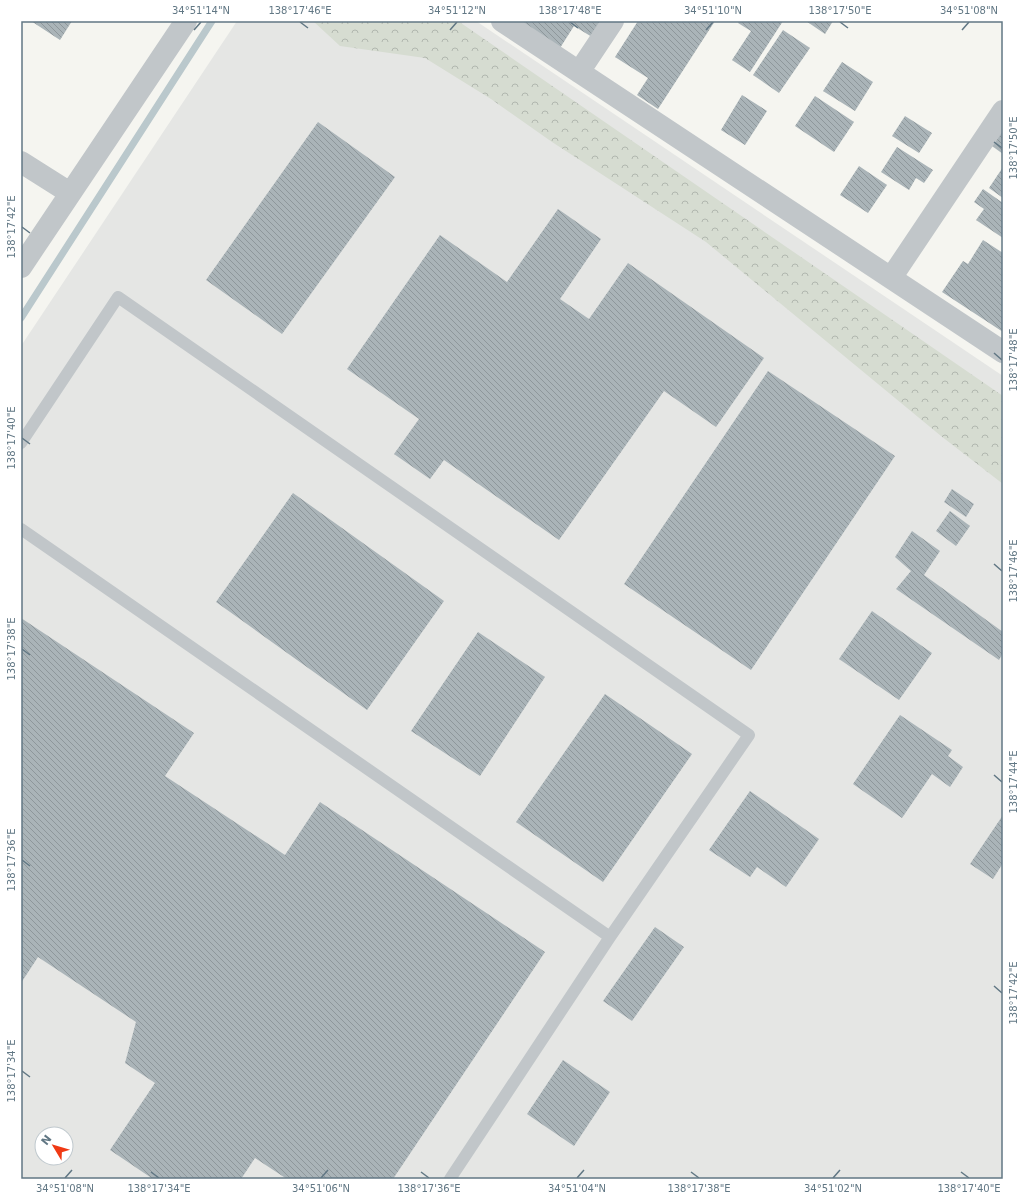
<svg xmlns="http://www.w3.org/2000/svg" width="1024" height="1200" font-family="'DejaVu Sans',sans-serif">
  <defs>
    <pattern id="forest-crowns" width="20" height="18" patternUnits="userSpaceOnUse"><rect width="20" height="18" fill="#d6dcd1"/><path d="M2 6a3 3 0 1 1 6 0M12 15a3 3 0 1 1 6 0" fill="none" stroke="#b1b7af"/></pattern>
    <pattern id="building-back-hatch" width="6" height="6" patternUnits="userSpaceOnUse"><rect width="6" height="6" fill="#aab4b8"/><path d="M-1 5l2 2M0 0l6 6M5-1l2 2" fill="none" stroke="#8e979b"/></pattern>
  </defs>
  <rect width="100%" height="100%" fill="#f5f5f0"/>
  <path fill="#e5e6e4" fill-rule="evenodd" d="M237,21H476L1003,376V1179H21V346ZM42,1134H66V1158H42Z"/>
  <path fill="url(#forest-crowns)" d="M313,21H458L1003,396V484L941,436L706,242L552,142L491,99L425,58L340,46Z"/>
  <g fill="none" stroke-linecap="round" stroke-linejoin="round">
    <path stroke="#bac8cc" stroke-width="7" d="M21,318L212,21"/>
  </g>
  <path fill="url(#building-back-hatch)" d="M31,21H72L60,40Z
    M518,21H602L592,37L574,26L560,48Z
    M638,21H715L658,109L637,95L648,78L615,57Z
    M739,21H783L750,72L732,60L751,31L738,23Z
    M806,21H833L825,34Z
    M783,30L810,48L779,93L753,75Z
    M842,62L873,82L855,111L823,91Z
    M742,95L767,111L745,145L721,130Z
    M815,96L854,122L834,152L795,126Z
    M905,116L932,133L919,153L892,136Z
    M318,122L395,177L282,334L206,280Z
    M1003,130V154L992,146Z
    M897,147L933,170L924,183L916,178L909,190L881,172Z
    M859,166L887,185L868,213L840,195Z
    M1003,167V198L989,188Z
    M983,189L1003,203V238L976,220L984,209L974,202Z
    M558,209L601,239L560,299L589,319L628,263L764,358L716,427L664,391L559,540L444,460L430,479L394,454L419,419L347,369L440,235L507,282Z
    M983,240L1003,253V332L942,292L963,261L968,264Z
    M768,371L895,456L751,670L624,584Z
    M952,489L974,504L966,517L944,502Z
    M293,493L444,601L367,710L216,602Z
    M950,511L970,526L956,546L936,531Z
    M912,531L940,551L924,575L1003,632V653L999,660L896,589L911,571L895,557Z
    M872,611L932,653L899,700L839,659Z
    M21,618L194,733L165,776L285,855L320,802L545,952L393,1179H287L255,1158L241,1179H153L110,1150L155,1083L125,1063L136,1022L38,957L21,983Z
    M478,632L545,677L480,776L411,731Z
    M605,694L692,754L603,882L516,822Z
    M900,715L952,750L948,756L963,767L950,787L932,774L902,818L853,784Z
    M750,791L819,839L786,887L757,867L750,877L709,850Z
    M1003,815V863L993,879L970,864Z
    M655,927L684,947L632,1021L603,1001Z
    M563,1060L610,1092L574,1146L527,1114Z"/>
  <g fill="none" stroke-linecap="round" stroke-linejoin="round">
    <path stroke="#c1c6c9" stroke-width="12" d="M21,443L118,297L749,735L610,937L450,1179
      M21,529L610,937"/>
    <path stroke="#c1c6c9" stroke-width="22" d="M502,21L1003,352
      M579,72L613,21
      M891,278L1003,111"/>
    <path stroke="#c1c6c9" stroke-width="22" d="M21,162L70,193
      M21,267L186,21"/>
  </g>
  <path fill="none" stroke="#617784" stroke-width="1.5" d="M300,22L308,28M570,22L578,28M840,22L848,28M194,30L201,22M450,30L457,22M706,30L713,22M962,30L969,22M994,142L1002,148M22,227L30,233M994,353L1002,360M22,438L30,444M994,564L1002,571M22,649L30,655M994,775L1002,782M22,860L30,866M994,986L1002,993M22,1071L30,1077M151,1172L159,1178M421,1172L429,1178M691,1172L699,1178M961,1172L969,1178M65,1178L72,1170M321,1178L328,1170M577,1178L584,1170M833,1178L840,1170"/>
  <rect width="1024" height="1200" fill="none" stroke="#ffffff" stroke-width="44"/>
  <g transform="translate(54 1146) rotate(308)"><circle r="19" fill="#ffffff" stroke="#c0c9ce"/>
  <path d="M0-3L7 15L0 10L-7 15Z" fill="#f03914"/>
  <text y="-6" font-size="11" font-weight="bold" text-anchor="middle" fill="#617784">N</text>
  </g>
  <rect x="22" y="22" width="980" height="1156" fill="none" stroke="#617784" stroke-width="1.5"/>
  <g font-size="10" text-anchor="middle" fill="#617784">
    <text x="201" y="14">34°51'14"N</text>
    <text x="300" y="14">138°17'46"E</text>
    <text x="457" y="14">34°51'12"N</text>
    <text x="570" y="14">138°17'48"E</text>
    <text x="713" y="14">34°51'10"N</text>
    <text x="840" y="14">138°17'50"E</text>
    <text x="969" y="14">34°51'08"N</text>
    <text transform="translate(1013 148) rotate(-90)" y="4">138°17'50"E</text>
    <text transform="translate(11 227) rotate(-90)" y="4">138°17'42"E</text>
    <text transform="translate(1013 360) rotate(-90)" y="4">138°17'48"E</text>
    <text transform="translate(11 438) rotate(-90)" y="4">138°17'40"E</text>
    <text transform="translate(1013 571) rotate(-90)" y="4">138°17'46"E</text>
    <text transform="translate(11 649) rotate(-90)" y="4">138°17'38"E</text>
    <text transform="translate(1013 782) rotate(-90)" y="4">138°17'44"E</text>
    <text transform="translate(11 860) rotate(-90)" y="4">138°17'36"E</text>
    <text transform="translate(1013 993) rotate(-90)" y="4">138°17'42"E</text>
    <text transform="translate(11 1071) rotate(-90)" y="4">138°17'34"E</text>
    <text x="65" y="1192">34°51'08"N</text>
    <text x="159" y="1192">138°17'34"E</text>
    <text x="321" y="1192">34°51'06"N</text>
    <text x="429" y="1192">138°17'36"E</text>
    <text x="577" y="1192">34°51'04"N</text>
    <text x="699" y="1192">138°17'38"E</text>
    <text x="833" y="1192">34°51'02"N</text>
    <text x="969" y="1192">138°17'40"E</text>
  </g>
</svg>
